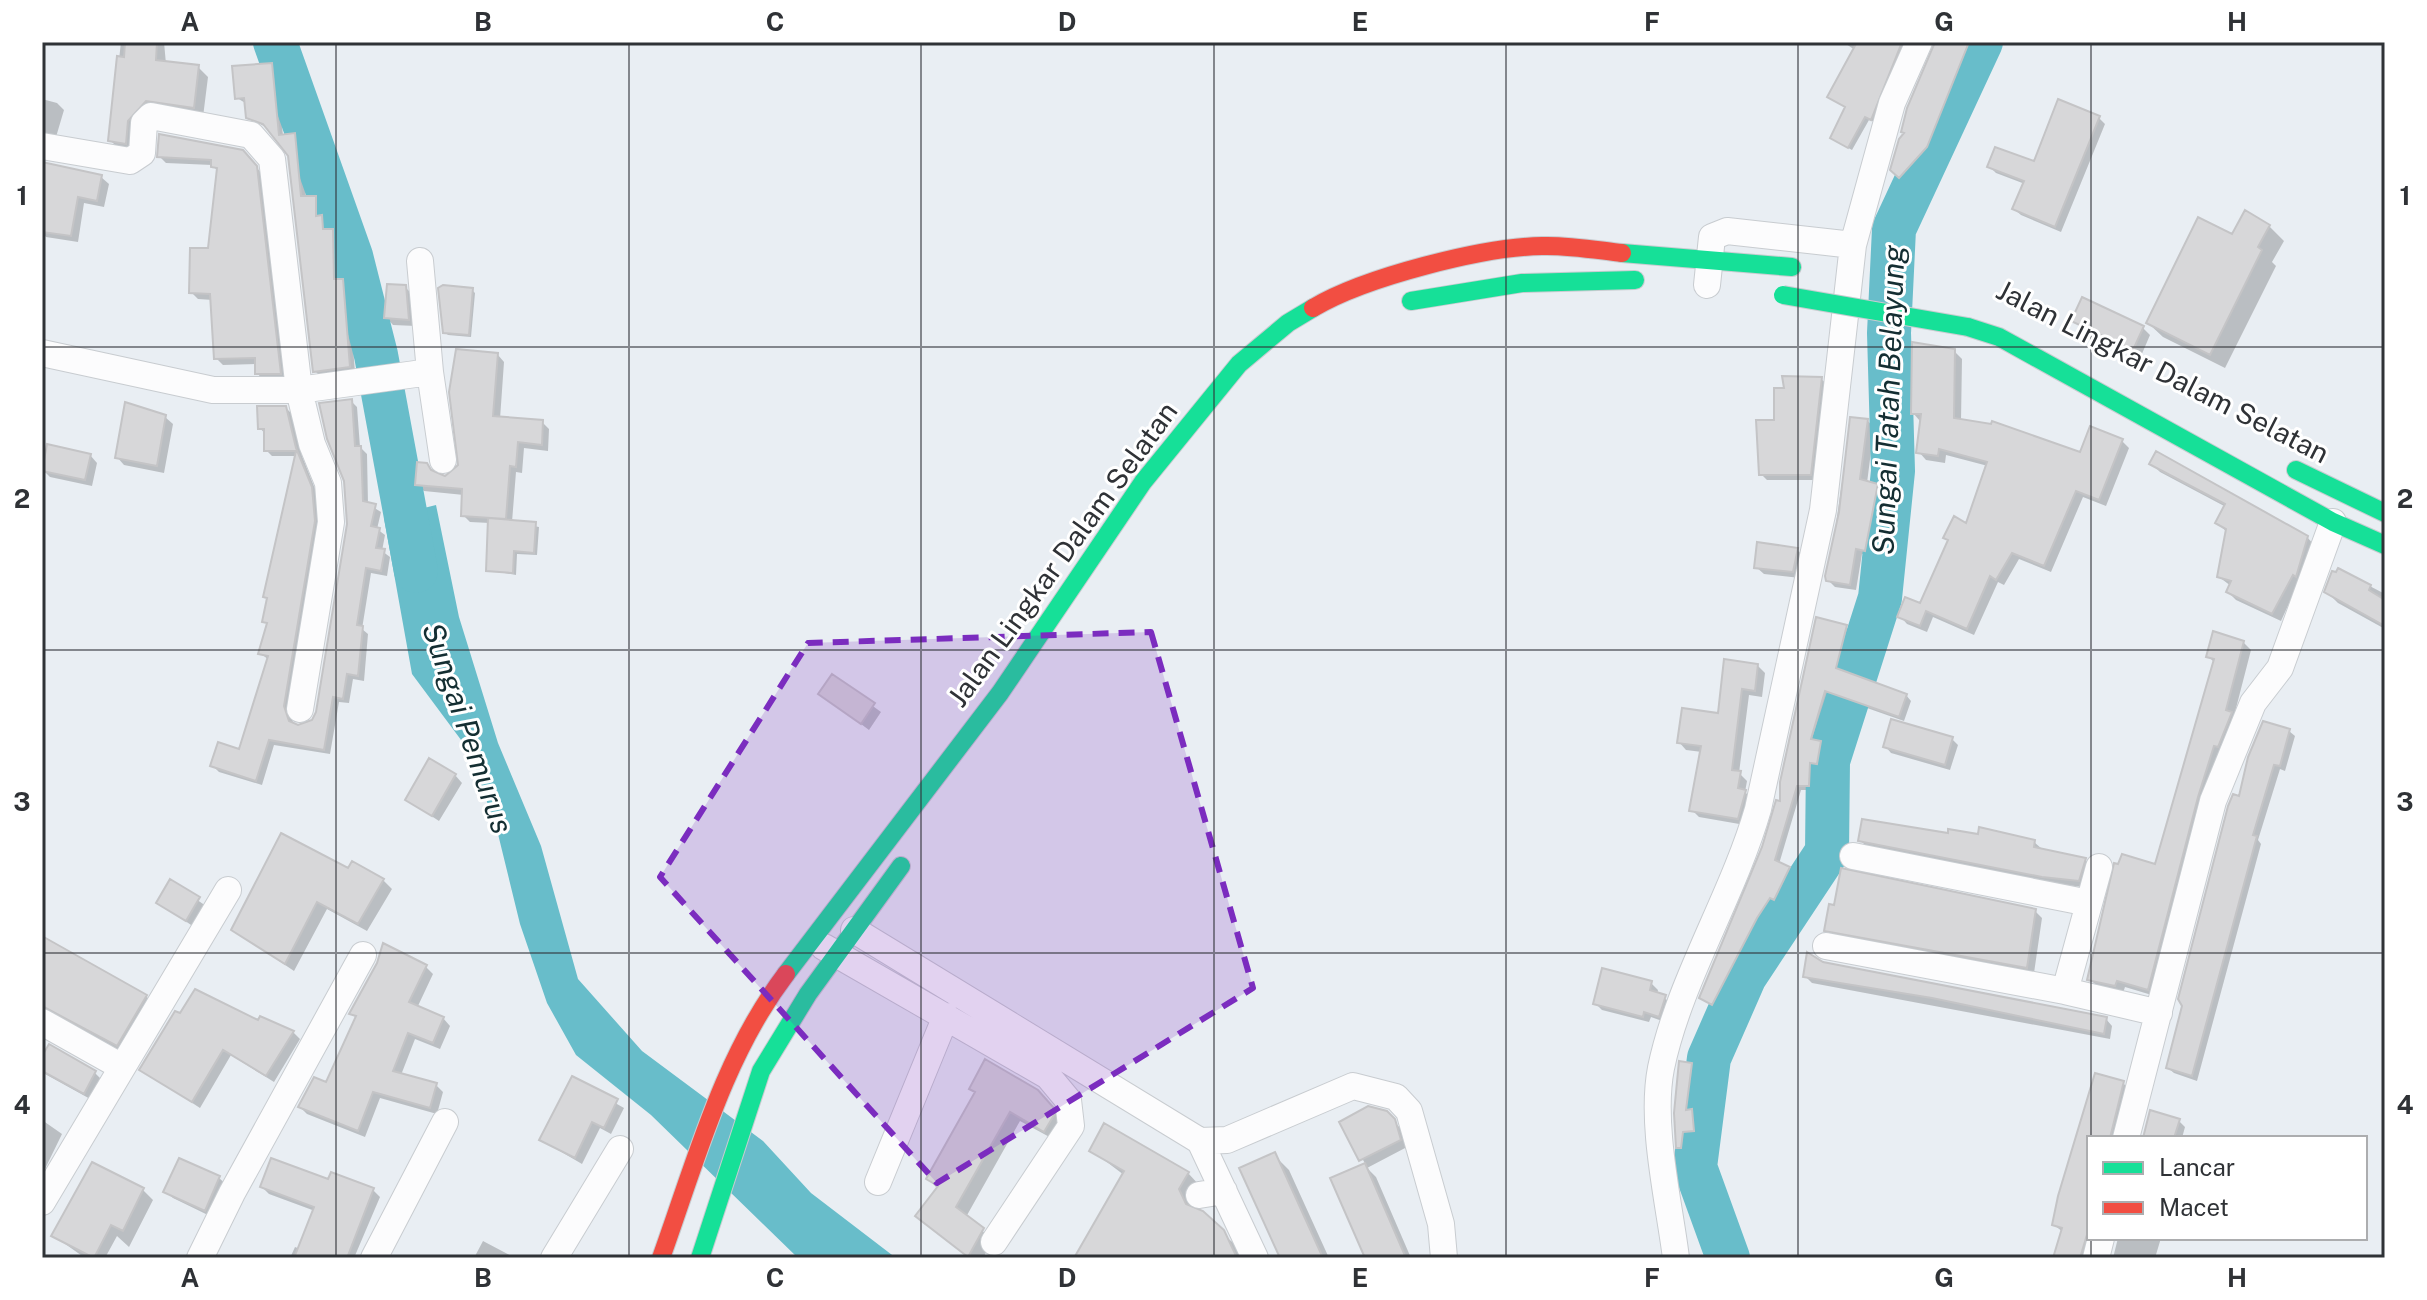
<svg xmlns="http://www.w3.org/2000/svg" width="2427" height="1300" font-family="'Public Sans',sans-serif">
  <rect width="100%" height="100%" fill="#e9eef3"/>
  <path fill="#68bdca" d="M436,505L459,617L498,743L541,846L578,979L642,1051L763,1141L811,1193L896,1258H798L651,1115L576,1055L547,1003L520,924L498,834L470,752L412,674L384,518Z"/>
  <path fill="#0003" d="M121,42H164L166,64L198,67L208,77L203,117L156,110L136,153L120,150L110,140Z
    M1843,42H1909L1875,122L1869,120L1852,150L1836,141L1847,108L1829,97L1855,50Z
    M1935,42H1978L1932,153L1906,182L1892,170Z
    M271,65L277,71L283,136L294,135L301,142L306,198H315L322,204V218L328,224V231L338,237L339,281L348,287L355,372L321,377L315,371L290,156L269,129L248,117L247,104L237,98Z
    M42,99L57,103L64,110L56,137L42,139Z
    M2099,118L2105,124L2061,232L2021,215L2014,209L2025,184L1996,173L1990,167L2035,164Z
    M159,156L249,159L263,175L287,380H263L257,373V364L223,365L216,358L213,300L198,299L191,292L210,250L219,172L212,165L166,163Z
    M42,162L101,177L109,184L104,207L84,203L78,242L46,237L42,233Z
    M2269,226L2284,241L2272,262L2276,266L2225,368L2163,337L2148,323L2233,237Z
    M405,287L413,295L416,326L393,325L386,317Z
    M472,290L475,293L471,337L448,335L445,332Z
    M2083,300L2143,328L2150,335L2141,356L2081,327L2074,320Z
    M1954,351L1962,359L1961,421L2081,454L2122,441L2129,448L2106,506L2083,497L2051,572L2019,559L2004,585L1998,582L1974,635L1933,617L1927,632L1907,624L1900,616L1921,605L1967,525L1988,466L1946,455L1945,463L1926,460L1919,452L1920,421L1913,413Z
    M498,355L504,362L500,419L542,422L549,429L548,451L524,448L522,473L516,472L512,522L539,527L537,555L517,554L516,575L488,570L490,523L470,522L463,515L464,495L424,491L417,484L426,465L445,478L460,466Z
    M1821,379L1827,384L1816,480H1767L1761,474L1786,390Z
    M351,401L357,407L360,447L367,454L368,504L381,512L377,529L385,535L382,551L390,557L387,576L371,573L362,629L368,634L364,681L353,679L349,703L339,702L330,754L274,745L262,785L219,772L213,766L240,751L269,660L260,653L269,626L264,621L269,600L265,596L297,456H272L266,450V435L260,428L286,408L292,414L302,456L317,494L320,528L289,714L294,724L307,726L318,712L349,524Z
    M165,417L173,424L164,473L124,465L117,457Z
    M1851,419L1868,421L1874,428L1867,483L1884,492L1871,556L1862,554L1856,590L1835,587L1828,580Z
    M90,455L97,463L92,486L50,477L43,470Z
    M2152,464L2307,537L2315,546L2281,621L2236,600L2228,592L2231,586L2219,577L2227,532L2217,523L2226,507L2160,472Z
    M1797,550L1805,557L1800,578L1764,574L1756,567Z
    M2339,570L2385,594V629L2338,603L2327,592Z
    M1846,627L1851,632L1840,672L1906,695L1911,701L1904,721L1830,695L1817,742L1825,748L1822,768L1814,767V790H1801L1779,864L1794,874L1779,903L1775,901L1718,1009L1702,998L1782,803Z
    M2243,642L2251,650L2234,716L2238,720L2155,996L2125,987L2123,993L2097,986L2090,979L2156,866L2215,663L2208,656Z
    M1757,665L1765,673L1762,697L1749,695L1739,773L1747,781L1745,792L1752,799L1745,825L1699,817L1692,810L1702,752L1686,750L1679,742L1720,716Z
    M833,677L881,712L869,730L821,694Z
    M2289,731L2295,736L2285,771L2280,769L2258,840L2261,844L2197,1081L2174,1073L2168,1068L2230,807L2241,798Z
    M1952,739L1958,745L1950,770L1891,753L1885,746Z
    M455,775L462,783L439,821L407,800Z
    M1949,835L2034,842L2042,849L2085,860L2093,867L2086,887L2051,884L1867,847L1860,840Z
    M349,871L383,880L392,889L367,931L327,909L294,971L233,930Z
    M171,882L206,906L194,927L159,903Z
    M2035,911L2042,918L2034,973L1833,937L1827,930Z
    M42,938L146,996L157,1008L129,1056L63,1019L53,1017L42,1024Z
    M1822,964L2106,1019L2112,1026L2110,1039L1812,983L1805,976Z
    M426,967L433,974L417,1008L443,1018L450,1026L440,1049L415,1039L401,1075L436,1085L443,1092L437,1114L380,1098L365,1137L307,1114L300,1107L327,1084L357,1019L352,1013Z
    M1651,983L1658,990L1657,994L1672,1003L1665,1022L1651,1017L1649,1022L1602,1010L1595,1003Z
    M259,1022L293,1032L300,1039L274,1082L231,1055L200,1108L142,1070Z
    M42,1060L95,1073L102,1080L92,1100L45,1074Z
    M1692,1065L1697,1071L1692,1112L1697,1117L1698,1136L1688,1137L1684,1153L1678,1147Z
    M2097,1075L2123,1083L2130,1090L2117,1138H2089V1258H2056L2063,1232L2054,1225Z
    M573,1079L624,1108L611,1134L600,1128L582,1164L541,1140Z
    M971,1088L1049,1103L1062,1119L1055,1140L1020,1121L966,1217L993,1240L983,1258H970L918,1216L938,1189L928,1179L976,1094Z
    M1386,1113L1401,1129L1407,1147L1367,1168L1376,1177L1411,1258H1367L1333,1179L1366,1165L1341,1123Z
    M42,1120L62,1134L42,1175Z
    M2179,1121L2185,1127L2182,1138H2143Z
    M1091,1150L1188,1173L1201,1187L1192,1203L1194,1210L1237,1246L1243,1258H1076L1124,1175Z
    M1274,1155L1289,1170L1329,1258H1282Z
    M180,1160L219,1178L227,1185L212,1217L173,1198L166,1191Z
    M329,1182L373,1190L380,1197L354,1258H290L295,1247L300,1249L315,1211L269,1194L262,1187Z
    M143,1190L153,1200L129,1247L117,1236L105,1258H85L54,1236Z
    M2118,1238H2161L2155,1258H2113Z
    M483,1241L515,1258H474Z"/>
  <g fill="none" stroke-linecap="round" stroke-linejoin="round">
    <path stroke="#68bdca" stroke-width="44" d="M275,42L351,256L376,355L416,571
      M1728,1258L1695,1167L1709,1058L1745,976L1827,852L1828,761L1880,598L1893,471L1889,333L1894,229L1981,42"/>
  </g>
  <path fill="#d7d7d9" stroke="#c4c4c6" stroke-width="2" d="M125,42H157L156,60L199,65L194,108L146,101L128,121L126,144L108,141L117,56L124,57Z
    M1857,42H1902L1871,120L1865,117L1848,148L1830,138L1845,107L1827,97Z
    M1935,42H1969L1927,147L1899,178L1890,170L1899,139L1904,133L1901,132L1907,108Z
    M272,63L279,135L295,133L301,196H316V216L322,215L323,229H333L334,279H343L350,367L313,372L288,156L263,124L246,118L244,98L235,99L232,66Z
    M2058,99L2100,116L2055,227L2012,209L2024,181L1987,167L1995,147L2034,161Z
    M159,134L243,150L257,166L281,374H255V358L214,359L210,294L189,293L190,248H208L217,168L211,167V160L157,157Z
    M42,162L102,175L97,201L78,197L71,236L42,232Z
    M2245,210L2270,225L2258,247L2262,250L2210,355L2146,323L2198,217L2232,234Z
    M387,284L406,285L409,320L384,318Z
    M443,285L473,288L469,335L443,333L438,288Z
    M2082,297L2144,326L2133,350L2071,321Z
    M1912,342L1955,349L1954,418L1991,424L1992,421L2080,452L2090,426L2123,439L2099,500L2076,491L2044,566L2012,553L1996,580L1990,576L1967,629L1926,611L1920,626L1897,617L1905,597L1920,603L1948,540L1943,538L1954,516L1966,523L1987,462L1939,449L1938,456L1916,453L1921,414H1911Z
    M456,349L498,353L493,416L543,420L542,445L518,442L516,467L510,466L506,519L461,516L462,489L415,485L417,462L427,463L431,470L445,476L458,465L449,392Z
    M1782,376L1822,377L1811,475H1759L1756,420H1774V388H1784Z
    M352,399L355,446H361L363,501L376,504L371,526L380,528L376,548L385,549L381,571L366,568L357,625L363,626L358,676L347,674L343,699L333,697L324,750L269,740L256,781L210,766L218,742L239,749L268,656L258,654L267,623L262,622L267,598L263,597L296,451H264V429H258L257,406H286L296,448L312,487L315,521L284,706L289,721L298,725L312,720L316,712L347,524L344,481L327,439L319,403Z
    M125,402L166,415L157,466L115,458Z
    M1850,417L1868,419L1860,479L1878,484L1865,551L1856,549L1850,585L1826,581L1825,576L1839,512Z
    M47,444L91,454L85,480L42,471Z
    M2156,451L2308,536L2296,577L2293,575L2272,614L2226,592L2231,581L2217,577L2226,529L2215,523L2225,504L2149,464Z
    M488,518L536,522L534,553L514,551L513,573L486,571Z
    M1757,542L1798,548L1793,572L1754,568Z
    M2338,568L2371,585L2369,590L2385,600V626L2324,592L2332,571L2336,572Z
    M1816,617L1847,625L1836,668L1907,694L1899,717L1825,691L1811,739L1821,741L1817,764L1810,763L1809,786H1797L1775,860L1790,867L1774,900L1770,898L1757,918L1712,1005L1699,998L1762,847L1776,800L1780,801V782Z
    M2213,631L2244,641L2226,710L2232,712L2218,747L2214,746L2198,797L2148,990L2117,981L2115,986L2087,980L2114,863L2118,864L2122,854L2155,864L2214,659L2206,657Z
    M1724,659L1758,664L1755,691L1742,689L1732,770L1741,771L1738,788L1746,790L1738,819L1689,811L1701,746L1677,743L1682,708L1718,713Z
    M832,674L875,703L861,724L818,694Z
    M1891,719L1953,737L1945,765L1883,747Z
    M2263,721L2290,729L2280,766L2274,765L2253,835L2257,836L2192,1076L2166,1068L2182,1006L2178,999L2228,806L2233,794L2239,796L2248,757Z
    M429,758L456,774L432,816L405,800Z
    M1862,819L1948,833V829L1978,834L1979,827L2035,840L2034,847L2086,858L2079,881L2042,877L1858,841Z
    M281,833L348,868L352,861L384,879L358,924L317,902L285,964L231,930Z
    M1841,868L2036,909L2027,968L1824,931L1829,904L1834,905Z
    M170,879L200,897L186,921L156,903Z
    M42,936L147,995L117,1046L42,1006Z
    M383,943L427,965L409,1002L444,1017L433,1043L408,1033L393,1071L437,1083L430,1108L373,1092L358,1131L298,1107L314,1077L326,1082L356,1016L349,1014L377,963Z
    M1807,952L1823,962L2107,1017L2104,1034L1932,998L1803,977Z
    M1602,968L1652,981L1650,990L1666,995L1659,1017L1644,1012L1643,1017L1593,1004Z
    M195,989L258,1020L260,1016L294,1031L266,1076L223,1050L192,1102L139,1070L175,1011L180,1013Z
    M49,1044L96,1071L84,1094L42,1071V1056Z
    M985,1059L1038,1090L1053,1107L1054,1115L1044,1132L1010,1112L956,1207L984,1228L968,1257L915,1216L938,1186L926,1179L975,1092L969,1089Z
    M1679,1061L1692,1063L1686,1110L1692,1109L1694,1131L1683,1132L1681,1148H1676L1674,1113Z
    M2095,1073L2124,1081L2110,1138H2089V1228L2080,1258H2053L2062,1228L2052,1225L2058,1196Z
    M572,1076L618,1099L604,1128L592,1122L575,1158L539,1140Z
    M1368,1106L1387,1111L1395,1119L1401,1140L1359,1161L1339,1122Z
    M2150,1110L2180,1119L2174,1138H2143Z
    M1104,1123L1189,1172L1179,1189L1186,1204L1203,1211L1224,1230L1237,1258H1074L1124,1171L1089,1151Z
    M1275,1152L1323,1258H1280L1239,1168Z
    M179,1158L220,1176L205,1211L163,1192Z
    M271,1158L328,1179L331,1172L374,1188L347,1258H294L314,1207L260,1187Z
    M92,1162L144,1188L123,1231L111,1225L94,1258L51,1236Z
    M1365,1163L1406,1258H1365L1330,1178Z"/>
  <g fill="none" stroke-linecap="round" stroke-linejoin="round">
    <defs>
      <path id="street" d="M42,146L130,161L142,153L144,123L151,116L251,135L272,159L299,390L430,372L443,460
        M420,261L430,372
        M1707,285L1712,237L1727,231L1853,245
        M42,353L213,390H299L312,444L328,483L331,522L300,709
        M1853,856L2089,903
        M854,930L1200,1141L1227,1140L1353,1086L1396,1097L1409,1111L1441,1224L1444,1258
        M1826,946L2065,991L2159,1013
        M824,947L1048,1076L1068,1100L1071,1126L994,1242
        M2065,991L2099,867
        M42,1022L122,1067
        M2126,1138L2213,801L2253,703L2280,668L2333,522
        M1200,1141L1255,1258
        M878,1182L946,1016
        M1199,1195L1224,1191
        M42,1202L228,890
        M200,1258L232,1193L363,955
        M374,1258L445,1122
        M554,1258L620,1149
        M1676,1258C1669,1202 1650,1124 1661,1068C1679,981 1733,896 1758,809L1823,510L1853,245L1892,103L1919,42
        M2096,1258L2101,1238"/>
      <path id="fast" d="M1622,253L1792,267
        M1411,301L1522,283L1635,280
        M1968,327L1999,337L2333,522L2385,545
        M2296,470L2385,513
        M786,974L1000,693L1143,482L1239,364L1288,323L1313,308
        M700,1258L761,1071L808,994L901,866"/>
      <path id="jam" d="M1313,308C1365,277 1483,247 1542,246C1568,245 1596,250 1622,253
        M661,1258C696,1161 723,1057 786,974"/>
    </defs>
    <use href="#street" stroke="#c8ccd0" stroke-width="28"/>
    <use href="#fast" stroke="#c8ccd0" stroke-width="20"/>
    <use href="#jam" stroke="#c8ccd0" stroke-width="20"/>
    <use href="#street" stroke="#fcfcfd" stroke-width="26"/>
    <use href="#fast" stroke="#16e098" stroke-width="18"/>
    <use href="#jam" stroke="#f24e42" stroke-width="18"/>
    <defs>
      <path id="fast-bridge" d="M1783,295L1968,327"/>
    </defs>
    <use href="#fast-bridge" stroke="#c8ccd0" stroke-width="20" stroke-linecap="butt"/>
    <use href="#fast-bridge" stroke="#16e098" stroke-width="18"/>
  </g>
  <path fill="#7b2cbf" fill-opacity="0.2" stroke="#7b2cbf" stroke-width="6" stroke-dasharray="16 10" stroke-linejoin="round" d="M1151,632L1253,988L937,1183L660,877L808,643Z"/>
  <path fill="none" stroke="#2f3236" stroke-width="2" stroke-opacity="0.55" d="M336,42V1258M629,42V1258M921,42V1258M1214,42V1258M1506,42V1258M1798,42V1258M2091,42V1138M42,347H2385M42,650H2385M42,953H2385M2091,1238V1258"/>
  <g text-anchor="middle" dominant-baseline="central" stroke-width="6" stroke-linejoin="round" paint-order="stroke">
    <g font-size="28" fill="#2f3236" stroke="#fff">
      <text transform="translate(2163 371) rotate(27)">Jalan Lingkar Dalam Selatan</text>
      <text transform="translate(1062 554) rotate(-54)">Jalan Lingkar Dalam Selatan</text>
    </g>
    <g font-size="30" font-style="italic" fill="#142e32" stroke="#fff">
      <text transform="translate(1888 400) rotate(-88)">Sungai Tatah Belayung</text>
      <text transform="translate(468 728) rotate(71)">Sungai Pemurus</text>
    </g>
  </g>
  <rect width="2427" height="1300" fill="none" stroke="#ffffff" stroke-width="88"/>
  <rect x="2087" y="1136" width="280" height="104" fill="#ffffff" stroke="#acadaf" stroke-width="2"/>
  <rect x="2103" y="1162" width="40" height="12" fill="#16e098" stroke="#acadaf" stroke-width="2"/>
  <text x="2159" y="1176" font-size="24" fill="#2f3236">Lancar</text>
  <rect x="2103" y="1202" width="40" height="12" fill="#f24e42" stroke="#acadaf" stroke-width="2"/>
  <text x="2159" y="1216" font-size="24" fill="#2f3236">Macet</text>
  <rect x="44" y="44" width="2339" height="1212" fill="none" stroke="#2f3236" stroke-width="3"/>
  <g font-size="26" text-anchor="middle" font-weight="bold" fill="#2f3236">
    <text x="190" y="31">A</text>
    <text x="483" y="31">B</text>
    <text x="775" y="31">C</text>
    <text x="1067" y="31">D</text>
    <text x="1360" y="31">E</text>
    <text x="1652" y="31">F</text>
    <text x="1944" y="31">G</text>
    <text x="2237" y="31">H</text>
    <text x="22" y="205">1</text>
    <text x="2405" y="205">1</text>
    <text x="22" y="508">2</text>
    <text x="2405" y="508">2</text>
    <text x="22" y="811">3</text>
    <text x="2405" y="811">3</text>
    <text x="22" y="1114">4</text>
    <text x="2405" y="1114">4</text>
    <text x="190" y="1287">A</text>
    <text x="483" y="1287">B</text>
    <text x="775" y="1287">C</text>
    <text x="1067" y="1287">D</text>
    <text x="1360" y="1287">E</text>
    <text x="1652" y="1287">F</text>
    <text x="1944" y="1287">G</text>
    <text x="2237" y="1287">H</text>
  </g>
</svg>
